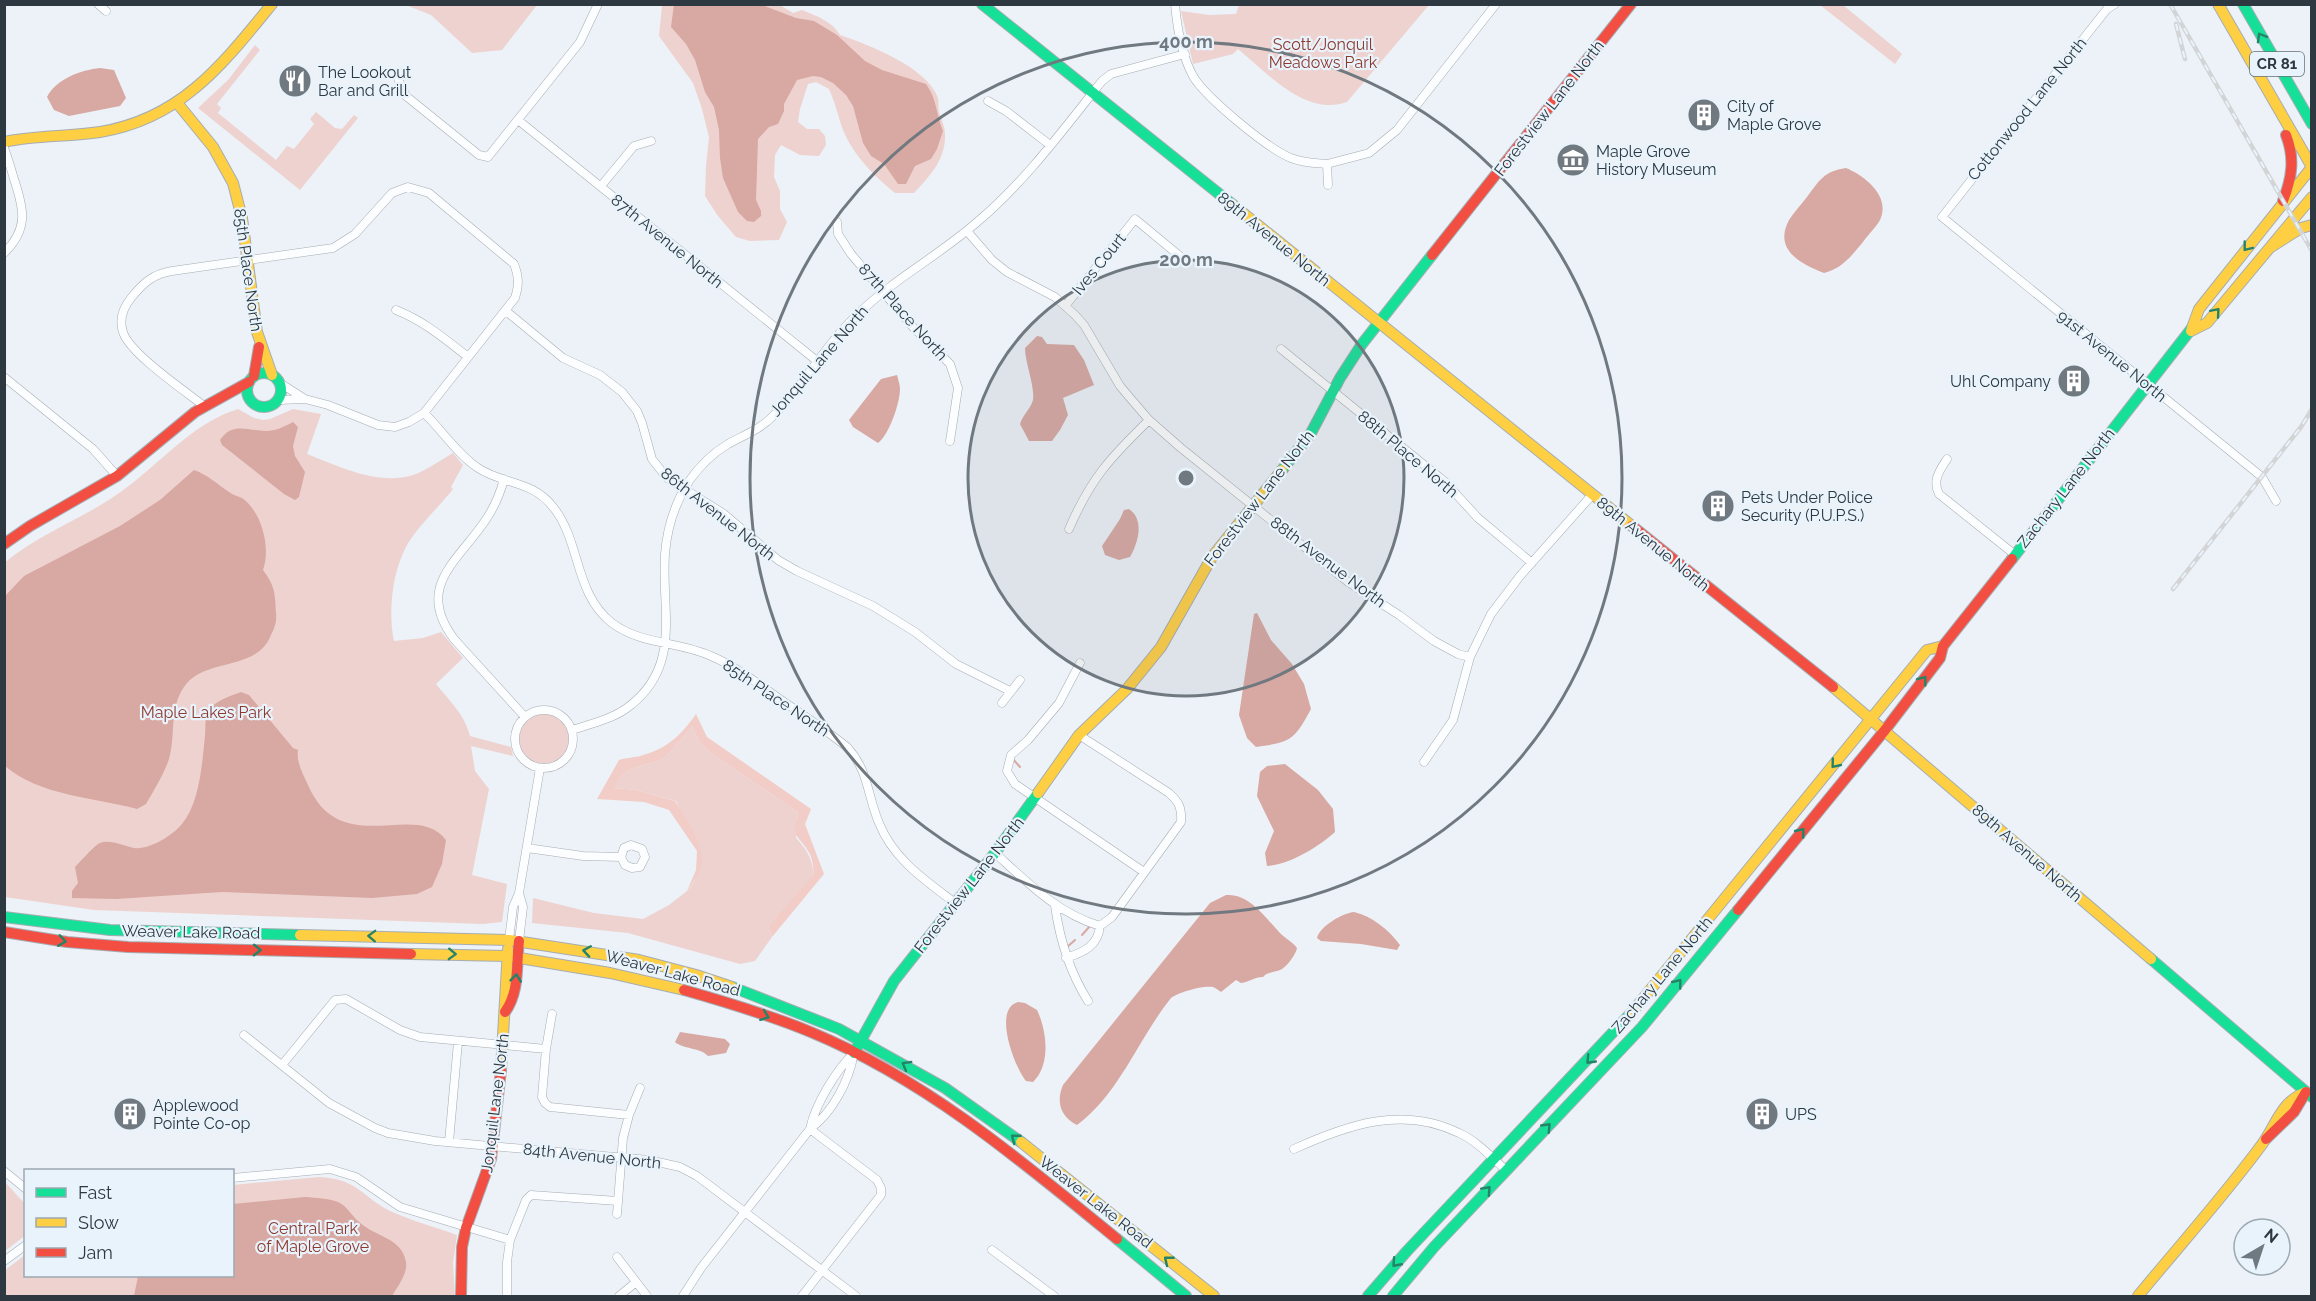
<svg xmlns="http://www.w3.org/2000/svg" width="2316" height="1301" font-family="Raleway,sans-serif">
  <rect width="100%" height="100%" fill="#ecf2f7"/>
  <path fill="#eed2cf" d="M778,4L793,13L802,10C816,16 832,21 840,35C869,45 927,67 938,98C939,102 938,108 939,112C941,119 945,127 945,134C946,159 930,176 914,193H895C874,176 853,155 843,130C838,116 835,102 829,89L816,82L808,84L800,109L798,122L807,129H819L825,136L826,145L819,156L800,155L781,145L775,155L774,177L780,191V209L787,222L779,240L750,241L736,237L718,216L705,196L706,166L709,137L702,109L693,83L659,36L662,6L663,5Z
    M406,5L537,4V5L502,50L472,53L431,15Z
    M1239,5V4L1429,5L1347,102C1306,117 1267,73 1238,49L1233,54L1193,64L1181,11L1209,15L1236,14Z
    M1820,5H1843L1900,52L1902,54L1895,64Z
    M255,45L260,50L217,104L221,108L218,113L276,160L287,146L294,149L314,124L310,119L316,112L335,128L342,129L354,115L358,118L300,190L198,108L228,80Z
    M238,409L254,418L263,420L270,419L293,409L321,414L307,454C341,467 379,487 416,474C428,469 441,460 453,453L463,465L451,487L453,489C440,506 416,528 406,547C392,573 388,613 394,641L423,638L441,632L463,658L436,684C449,700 465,715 470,736L511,747L513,756L471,746L475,771L489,789L472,875L507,884L502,922L483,924L94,910L5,897L4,563C40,533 85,518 122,491C160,464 192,423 238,409Z
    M519 739a25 25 0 1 1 50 0a25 25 0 1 1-50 0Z
    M692,726L698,740L708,751L799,813L797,819L796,838C807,850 812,858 814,875L768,926L772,937L755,961L740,964L628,933L532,923L533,898L594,913L643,919L669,905L687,891L694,882L700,870L701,853L676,801L636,790L613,788C624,762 645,769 664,758C668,755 689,731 692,726Z
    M319,1177C358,1179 361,1196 390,1211C412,1221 435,1227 457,1235L453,1263L455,1296H5L4,1271L25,1255L26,1276H232L233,1185Z
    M5,1182L25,1204L26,1235L5,1251Z"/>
  <path fill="#f2cdc8" d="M696,714L707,737L811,809L805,824L824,874L772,937L768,926L814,874C813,867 813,858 808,851C798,834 790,839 799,813L708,751L698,740L692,726C689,731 668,755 664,758C645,769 624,762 614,788L636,790L675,801C687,820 708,847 700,871C697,878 691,885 687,891L696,870L697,851L669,810L644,802L597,799L619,760C627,757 636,758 643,755C667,749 683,733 696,714Z"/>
  <path fill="#d8a8a2" d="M674,4L762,5L796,18L814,21L837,35L865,61L882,70L926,84C937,99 936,114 943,131L937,149L931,159L915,166L906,184H898L884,164L871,156L863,143L853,106L846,95L833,83L821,77L813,76L797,80L784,104V111L778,124L769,127L758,139L756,200L761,211V216L754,222L747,221L738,212L723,178L720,158L719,130L714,107L705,92L695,60L686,44L671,27Z
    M100,68L114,70L126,98L120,106L69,116L54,110L47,97C56,79 81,70 100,68Z
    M1846,168C1865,176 1891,196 1880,220C1876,227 1868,235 1863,242C1851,256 1843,268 1824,273C1801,264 1773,250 1789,220C1794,212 1801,205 1807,197C1819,181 1824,171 1846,168Z
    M1037,336L1042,337L1047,344L1074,345L1084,360L1094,385L1063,398L1068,415L1060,430L1052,441H1029L1020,424C1023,414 1030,410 1033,400C1035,386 1025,363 1025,348Z
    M897,375C898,379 900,385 900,389C900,403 889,435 878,443L853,427L849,420L881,379Z
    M293,422L298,427L293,446L295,456L305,472L299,497L295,500L284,494L222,445L220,440C234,418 255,435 274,430C280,429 287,425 293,422Z
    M194,470C208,475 217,484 229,492C233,495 238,496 242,498C262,512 271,548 263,570C275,586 275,593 276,613C277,621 275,627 271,635C257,672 204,657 184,687C169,708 176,735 169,759C164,774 154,790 146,804L137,809C93,797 40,796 5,766V596L24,576L120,526L160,500Z
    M1129,509C1145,520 1138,543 1130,557L1119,560L1105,555L1102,546L1120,519L1124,510Z
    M1257,613L1271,640L1292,664L1304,684L1311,709C1294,740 1292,742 1256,747L1247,738L1239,715L1254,614Z
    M241,692L249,695L293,748L298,750C296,762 303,774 308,785C341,861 416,799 446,840L442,864L432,887L417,894L372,898L222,892L116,899L72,898V891L78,883L75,867C82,860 90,850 98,844C108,838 123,846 134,848C149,850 172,836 182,824C200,802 202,763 205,736C206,727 204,718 209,710C216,700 231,696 241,692Z
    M1285,764L1318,790L1333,809L1335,832C1318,847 1291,864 1267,866L1265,853L1274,831L1257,796L1260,772L1267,766Z
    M1226,895C1249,893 1265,917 1279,932C1284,938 1292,941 1297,948C1296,954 1288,965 1282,969C1275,973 1268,971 1263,977C1254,977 1249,982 1241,983L1236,980L1221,992C1218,990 1216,988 1213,987C1203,985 1179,992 1171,998C1138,1039 1120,1093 1077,1125C1060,1117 1056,1101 1063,1085L1210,903Z
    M1354,912C1372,916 1389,930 1400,945L1397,950L1361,944L1321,941L1317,938C1320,926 1343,913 1354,912Z
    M1018,1002L1025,1003L1037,1010C1047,1031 1051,1065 1033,1082L1026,1081C1015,1068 992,1009 1018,1002Z
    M680,1032L725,1039L730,1044L726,1053L708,1056C700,1047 685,1050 675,1042Z
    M305,1197C316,1198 328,1198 338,1202C347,1206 351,1215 358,1221C374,1237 402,1237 406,1262C408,1274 397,1287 392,1296H134L138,1276H232L233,1204Z"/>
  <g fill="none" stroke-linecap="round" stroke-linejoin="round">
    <path stroke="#d8a8a2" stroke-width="2" d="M1012,758L1020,767
      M1082,935L1090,926
      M1066,948L1075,940"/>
    <defs>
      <path id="street" d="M98,4L106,11
        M1175,4C1177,27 1182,56 1193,76C1205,97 1268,149 1291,158C1303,163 1315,163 1327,164L1328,185
        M2115,4L2107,9L1942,217L2262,477L2276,501
        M399,73V81L406,96L479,155L488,157L580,42L598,4
        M988,101L1006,111L1050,145
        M518,120L817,361
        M4,148C8,158 11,169 14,179C24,209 29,229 4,253
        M1327,164L1369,153L1397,130L1496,4
        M601,186L634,146L651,141
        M837,222L838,234L851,254L912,326L950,364L958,388L950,441
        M967,231L992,260L1007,272L1055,297L1075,315L1084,325L1120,386L1131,399L1149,420L1181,448L1348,582L1399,615L1434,641L1458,654L1470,657
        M1066,305L1135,219L1187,262
        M396,310C424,321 445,339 468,357
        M506,311L563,358L600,375L622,392L637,411L642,423L652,459L667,478L724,514L778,560L797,571L873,606L915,632L956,664L1010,691
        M1281,349L1444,481L1478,518L1532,563
        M4,377L93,449L117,476
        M279,400L305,399L280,383
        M204,406C185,391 129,353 123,332C119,320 123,308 131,298C143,283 153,274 172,271L333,248L355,234L392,193L408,187L429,193L514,264C519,277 519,285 515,298L424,413L409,422L395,427L378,425L328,405L305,399
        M424,413C442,430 457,454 478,468C504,485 532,480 553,507C581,541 574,594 612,623C641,645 679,641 711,656C737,667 760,685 784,702C805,716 827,731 847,747C869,771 867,795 879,823C894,860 925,880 955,903
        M1947,459C1940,470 1932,480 1939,494L2014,554
        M504,479C500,494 494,508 485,521C457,562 415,587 454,639L525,717
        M1069,529C1091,478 1110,458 1149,420
        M1080,663L1059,703L1028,740L1011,755L1007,771L1015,784L1144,872
        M1002,703L1020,680
        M515 739a29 29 0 1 1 58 0a29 29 0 1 1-58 0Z
        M572,730C590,724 612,719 627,708C683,667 661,611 665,554C667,528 675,503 689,481C699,467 713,453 728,444C744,435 761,429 774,415C804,384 826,344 858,314C894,279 938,256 976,223C1024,183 1063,130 1102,81L1111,74L1185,54
        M1424,762L1453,720L1470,657L1491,614L1520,576L1592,495
        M527,848L583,856L621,857L625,865L632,868L640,867L645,857L642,849L631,845L624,848L621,857
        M995,853C1028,883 1057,913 1100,926
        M1055,906C1060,941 1069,971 1088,1001
        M509,940L513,907L519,893L540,768
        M519,941L523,907L519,893
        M1066,958C1084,952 1098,946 1100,926L1112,917L1181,822C1182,808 1179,802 1169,793L1079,735
        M552,1014L546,1049L542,1097L545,1103L550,1107L629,1115
        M244,1035L329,1103L375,1128L388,1133L435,1141L649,1160L680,1167L697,1176L856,1296
        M854,1053C849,1081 833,1112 810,1129C815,1105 836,1070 854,1053Z
        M282,1065L335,1000L346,999L400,1030L420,1037L546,1049
        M449,1142L458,1042
        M1294,1149C1347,1125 1403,1105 1459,1133C1477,1141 1491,1157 1506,1170
        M4,1171L26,1189
        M232,1178L330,1169L356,1177L400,1207L510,1240
        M617,1214L623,1138L629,1115L640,1088
        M992,1250L1054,1296
        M617,1257L647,1296
        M4,1261L26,1245
        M507,1296V1262L510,1240L526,1200L531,1195L618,1201
        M619,1296L635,1283
        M683,1296L701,1268L810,1129L877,1180L881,1188V1195L802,1296"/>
      <path id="fast" d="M982,4L1233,205
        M2243,4L2312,124
        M247 390a17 17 0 1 1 34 0a17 17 0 1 1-34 0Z
        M1282,470L1311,433L1340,378L1362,344L1432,255
        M2012,559L2192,328
        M4,917L110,930L300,935
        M2151,959L2312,1097
        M732,987L839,1029L945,1088L1021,1142
        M854,1053L894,981L995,853L1038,793
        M1117,1239L1186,1296
        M1368,1296L1407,1251L1633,1011
        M1393,1296L1434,1247L1642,1027L1738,910"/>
      <path id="slow" d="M2218,4L2312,167
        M178,104L213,147L233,183L242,218L257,332L272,375
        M4,142C36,135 68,137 100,132C181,119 223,64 272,4
        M1233,205L1632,526
        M2271,247L2301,228L2312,225
        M2192,328L2199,309L2312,167
        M2191,331L2207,323L2312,197
        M1833,687L2151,959
        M1038,793L1079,735L1127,689L1161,647L1212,557L1282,470
        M300,935L509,940L639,960L696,975L732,987
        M411,954L507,956L610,973L684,990
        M1633,1011L1927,650L1943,646
        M501,1070L508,949
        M1021,1142L1214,1296
        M2138,1296C2179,1246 2225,1195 2263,1143C2277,1123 2281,1102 2306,1092"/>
      <path id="jam" d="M2283,201C2292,178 2295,158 2286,135
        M1432,255L1631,4
        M254,376L259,347
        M1632,526L1833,687
        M4,544L30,526L117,476L195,412L249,382
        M1738,910L1885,730L1940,658L1943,646L2012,559
        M4,932L67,942L128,947L411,954
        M684,990C726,1002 773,1016 813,1033C926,1080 1023,1162 1117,1239
        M505,1012C520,991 516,965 519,941
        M2266,1139L2294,1112L2306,1092
        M461,1296L462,1247L466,1228L491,1159L501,1070"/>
    </defs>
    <use href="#street" stroke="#a5adb3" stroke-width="9"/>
    <use href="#fast" stroke="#a5adb3" stroke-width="12"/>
    <use href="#slow" stroke="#a5adb3" stroke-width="12"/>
    <use href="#jam" stroke="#a5adb3" stroke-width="12"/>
    <use href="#street" stroke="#fcfdfe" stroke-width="8"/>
    <use href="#fast" stroke="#16e098" stroke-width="10"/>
    <use href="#slow" stroke="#ffcf43" stroke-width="10"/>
    <use href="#jam" stroke="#f24e42" stroke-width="10"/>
    <defs>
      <path id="rail" d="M2170,4L2312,251
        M2176,24L2185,59
        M2173,589L2301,427L2312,409"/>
    </defs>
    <use href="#rail" stroke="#d2d4d6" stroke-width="4.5"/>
    <use href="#rail" stroke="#e8f3fc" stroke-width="2" stroke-dasharray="7" stroke-linecap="butt"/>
  </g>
  <defs><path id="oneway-chevron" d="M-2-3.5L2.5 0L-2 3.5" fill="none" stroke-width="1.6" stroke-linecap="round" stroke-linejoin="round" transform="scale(1.5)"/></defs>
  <g stroke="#238468">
    <use href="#oneway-chevron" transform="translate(2261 37) rotate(-120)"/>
    <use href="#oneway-chevron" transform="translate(2247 247) rotate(128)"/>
    <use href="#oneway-chevron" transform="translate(2216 312) rotate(-49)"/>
    <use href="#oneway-chevron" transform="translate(1923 680) rotate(-52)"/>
    <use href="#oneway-chevron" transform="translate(1835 764) rotate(129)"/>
    <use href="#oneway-chevron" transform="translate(1801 832) rotate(-51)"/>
    <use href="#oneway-chevron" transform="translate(372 936) rotate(-178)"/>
    <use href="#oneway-chevron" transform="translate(62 941) rotate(8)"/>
    <use href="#oneway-chevron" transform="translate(257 950) rotate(1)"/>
    <use href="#oneway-chevron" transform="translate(587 951) rotate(-171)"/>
    <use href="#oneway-chevron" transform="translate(452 954) rotate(2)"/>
    <use href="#oneway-chevron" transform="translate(516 978) rotate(-84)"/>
    <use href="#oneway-chevron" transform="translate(1678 983) rotate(-51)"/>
    <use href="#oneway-chevron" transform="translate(765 1016) rotate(21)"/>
    <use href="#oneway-chevron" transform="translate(1590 1060) rotate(134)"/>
    <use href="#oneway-chevron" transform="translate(906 1065) rotate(-150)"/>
    <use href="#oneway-chevron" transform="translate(1547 1127) rotate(-46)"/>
    <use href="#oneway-chevron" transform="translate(1015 1138) rotate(-142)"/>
    <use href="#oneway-chevron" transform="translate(1487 1190) rotate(-47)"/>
    <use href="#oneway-chevron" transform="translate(1168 1260) rotate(-141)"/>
    <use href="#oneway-chevron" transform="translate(1396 1263) rotate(132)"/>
  </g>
  <circle cx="1186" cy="478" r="218" fill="#707980" fill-opacity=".12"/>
  <g fill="none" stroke="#707980" stroke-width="3">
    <circle cx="1186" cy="478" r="218"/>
    <circle cx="1186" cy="478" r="436"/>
  </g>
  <defs>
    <symbol id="restaurant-disc" viewBox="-11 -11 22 22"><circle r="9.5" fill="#707980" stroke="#e8f3fc"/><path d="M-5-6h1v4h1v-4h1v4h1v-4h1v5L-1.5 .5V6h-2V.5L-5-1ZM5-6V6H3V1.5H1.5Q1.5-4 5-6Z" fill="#fff"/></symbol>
    <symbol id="building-disc" viewBox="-11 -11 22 22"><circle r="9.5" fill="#707980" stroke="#e8f3fc"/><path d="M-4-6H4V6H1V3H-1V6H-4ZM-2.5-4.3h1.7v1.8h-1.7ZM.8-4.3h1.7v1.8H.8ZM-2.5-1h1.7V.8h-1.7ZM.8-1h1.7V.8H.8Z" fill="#fff"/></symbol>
    <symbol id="museum-disc" viewBox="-11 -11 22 22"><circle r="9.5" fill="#707980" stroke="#e8f3fc"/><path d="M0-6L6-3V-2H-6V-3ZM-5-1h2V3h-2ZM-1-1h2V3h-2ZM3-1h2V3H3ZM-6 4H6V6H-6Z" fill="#fff"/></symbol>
  </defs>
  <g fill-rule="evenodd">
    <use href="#restaurant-disc" x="276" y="62" width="38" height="38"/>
    <use href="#building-disc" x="1685" y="96" width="38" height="38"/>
    <use href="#museum-disc" x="1554" y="141" width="38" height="38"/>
    <use href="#building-disc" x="2055" y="362" width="38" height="38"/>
    <use href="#building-disc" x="1699" y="487" width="38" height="38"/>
    <use href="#building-disc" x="111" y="1095" width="38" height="38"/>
    <use href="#building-disc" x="1743" y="1095" width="38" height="38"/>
  </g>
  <g text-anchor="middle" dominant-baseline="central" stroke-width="4.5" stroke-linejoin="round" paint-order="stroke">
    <rect fill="#e8f3fc" stroke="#657078" stroke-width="1.5" x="2250" y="52" width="54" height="24" rx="4.5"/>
    <g font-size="15" font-weight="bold" fill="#2d3840">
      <text x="2277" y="64">CR 81</text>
    </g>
    <g font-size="16" fill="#8e392e" stroke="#e8f3fc">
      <text x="1323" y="44">Scott/Jonquil<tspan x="1323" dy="18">Meadows Park</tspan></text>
      <text x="206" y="712">Maple Lakes Park</text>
      <text x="313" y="1228">Central Park<tspan x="313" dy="18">of Maple Grove</tspan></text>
    </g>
    <g font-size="16" fill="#2d3840" stroke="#e8f3fc" text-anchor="start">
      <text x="318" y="72">The Lookout<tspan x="318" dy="18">Bar and Grill</tspan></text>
      <text x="1727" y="106">City of<tspan x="1727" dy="18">Maple Grove</tspan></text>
      <text x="1596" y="151">Maple Grove<tspan x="1596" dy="18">History Museum</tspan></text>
      <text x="2051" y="381" text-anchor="end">Uhl Company</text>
      <text x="1741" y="497">Pets Under Police<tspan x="1741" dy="18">Security (P.U.P.S.)</tspan></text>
      <text x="153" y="1105">Applewood<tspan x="153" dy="18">Pointe Co-op</tspan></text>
      <text x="1785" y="1114">UPS</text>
    </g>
    <g font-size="16" fill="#2d3840" stroke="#e8f3fc">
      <text transform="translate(1549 108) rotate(-52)">Forestview Lane North</text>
      <text transform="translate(2027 109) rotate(-51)">Cottonwood Lane North</text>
      <text transform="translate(1274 239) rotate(39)">89th Avenue North</text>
      <text transform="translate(667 241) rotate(39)">87th Avenue North</text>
      <text transform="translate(1099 264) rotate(-51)">Ives Court</text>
      <text transform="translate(248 270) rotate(82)">85th Place North</text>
      <text transform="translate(903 312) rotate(48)">87th Place North</text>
      <text transform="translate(2112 356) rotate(39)">91st Avenue North</text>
      <text transform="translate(819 361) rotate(-49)">Jonquil Lane North</text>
      <text transform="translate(1408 454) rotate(40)">88th Place North</text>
      <text transform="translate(2066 488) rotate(-52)">Zachary Lane North</text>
      <text transform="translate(1259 498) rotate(-52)">Forestview Lane North</text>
      <text transform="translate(718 514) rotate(38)">86th Avenue North</text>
      <text transform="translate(1653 544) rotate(39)">89th Avenue North</text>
      <text transform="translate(1328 562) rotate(37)">88th Avenue North</text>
      <text transform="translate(776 698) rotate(34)">85th Place North</text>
      <text transform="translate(2027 853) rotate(41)">89th Avenue North</text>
      <text transform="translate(969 885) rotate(-52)">Forestview Lane North</text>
      <text transform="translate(191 932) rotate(1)">Weaver Lake Road</text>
      <text transform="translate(673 973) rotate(15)">Weaver Lake Road</text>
      <text transform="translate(1662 975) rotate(-50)">Zachary Lane North</text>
      <text transform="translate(495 1103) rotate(-83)">Jonquil Lane North</text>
      <text transform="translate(592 1156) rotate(6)">84th Avenue North</text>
      <text transform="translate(1096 1202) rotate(38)">Weaver Lake Road</text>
    </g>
  </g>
  <circle cx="1186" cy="478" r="9" fill="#707980" stroke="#e8f3fc" stroke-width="3"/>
  <g font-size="18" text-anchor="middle" font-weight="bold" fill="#707980" stroke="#e8f3fc" stroke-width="4.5" stroke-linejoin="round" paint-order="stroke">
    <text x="1186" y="48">400 m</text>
    <text x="1186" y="266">200 m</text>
  </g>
  <rect width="2316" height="1301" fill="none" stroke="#2d3840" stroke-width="12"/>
  <rect x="24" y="1169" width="210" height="108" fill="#e8f3fc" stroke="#9da8b1" stroke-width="1.5"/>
  <rect x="36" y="1188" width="30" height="9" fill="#16e098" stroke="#9da8b1" stroke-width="1.5"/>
  <text x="78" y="1199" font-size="18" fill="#2d3840">Fast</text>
  <rect x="36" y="1218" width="30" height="9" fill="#ffcf43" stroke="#9da8b1" stroke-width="1.5"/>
  <text x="78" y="1229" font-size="18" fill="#2d3840">Slow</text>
  <rect x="36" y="1248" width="30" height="9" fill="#f24e42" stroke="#9da8b1" stroke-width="1.5"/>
  <text x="78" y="1259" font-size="18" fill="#2d3840">Jam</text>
  <g transform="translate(2262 1247) rotate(39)"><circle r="28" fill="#e8f3fc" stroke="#9da8b1" stroke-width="1.5"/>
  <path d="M0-4.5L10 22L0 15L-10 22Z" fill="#707980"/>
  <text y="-9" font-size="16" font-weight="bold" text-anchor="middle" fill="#2d3840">N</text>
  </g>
</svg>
